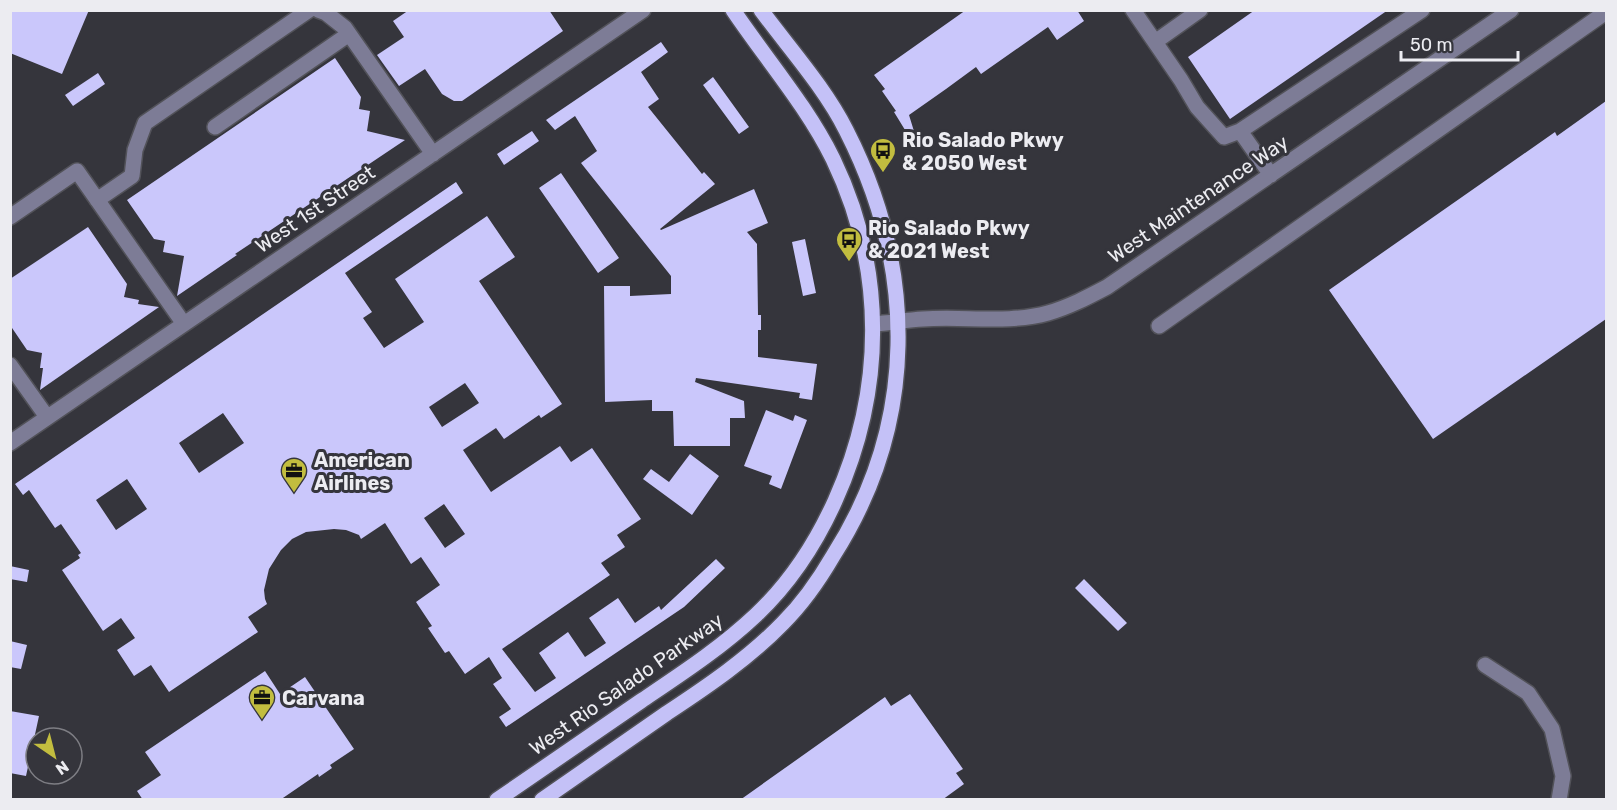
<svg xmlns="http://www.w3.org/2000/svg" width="1617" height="810" font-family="Rubik,sans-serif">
  <rect width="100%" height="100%" fill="#35353c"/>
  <path fill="#cac7fb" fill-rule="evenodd" d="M10,10H89L62,74L10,53Z
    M409,10H549L563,31L462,101H454L442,94L425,69L399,86L377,55L404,37L393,21Z
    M966,10H1077L1084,21L1057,40L1048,27L981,74L976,67L946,89L909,115L917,141L913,143L894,112L896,111L882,91L885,89L874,75Z
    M1255,10H1388L1230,119L1188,57Z
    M661,42L668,52L641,72L659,99L648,107L702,174L704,172L715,184L660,229L661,230L754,189L768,223L747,232L757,244L758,315H761V330H758V357L817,364L812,400L799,398L800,393L696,378L695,382L744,401L745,418H730V446H674L673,411H652V400L605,402L604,286H630V296L671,294V276L581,163L597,151L575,116L555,130L546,120Z
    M335,58L361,97L359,109L370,111L367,131L405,140L235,254L237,255L177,296L184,256L163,252L165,241L154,239L127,200Z
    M98,73L105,84L73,106L65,95Z
    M713,77L749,127L739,134L703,85Z
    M1606,101V319L1433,439L1329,290L1555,132L1557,136Z
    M532,131L539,141L504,165L497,154Z
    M561,173L619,258L598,273L539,188Z
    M456,182L463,193L345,273L372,312L363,318L384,348L424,322L395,279L487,216L515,257L479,281L562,404L541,418L539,415L504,439L496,428L463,450L491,492L560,446L571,462L592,448L641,519L617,535L625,547L601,563L610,575L502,649L535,692L556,678L539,653L568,632L585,657L606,643L589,618L618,598L635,623L659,606L661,610L716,559L725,568L684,607L506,727L499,717L511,709L493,684L502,678L489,657L465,674L449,651L445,653L428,628L432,626L416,602L440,585L421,557L411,564L385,523L361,539L359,535L346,530L334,529L306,532L292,539L281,550L269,569L264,590L265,599L267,604L248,617L258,632L169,692L151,665L134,676L117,650L135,638L121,618L103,631L62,570L80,558L78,555L81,553L61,524L55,528L29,490L23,495L15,484ZM465,383L479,403L442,427L429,407ZM223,413L244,443L199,473L179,443ZM127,479L147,509L116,530L96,500ZM444,504L465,534L445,548L424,518Z
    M88,227L127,284L124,297L139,300L138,304L159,307L40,390L43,368H40L42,353L27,350L10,325V279Z
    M805,239L816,293L803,296L792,242Z
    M766,410L793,421L795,415L807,420L781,489L769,484L772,476L744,466Z
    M690,454L719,476L692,515L643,479L651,469L669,482Z
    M10,566L29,570L27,582L10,579Z
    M1084,579L1127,623L1118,631L1075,588Z
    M10,641L27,645L21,669L10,667Z
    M265,671L280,694L305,677L354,749L330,765L332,768L319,777L318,774L280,800H143L137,791L161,775L145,752Z
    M910,694L963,769L956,773L964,784L942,800H740L885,697L891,706Z
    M10,711L39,716L26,776L10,773Z"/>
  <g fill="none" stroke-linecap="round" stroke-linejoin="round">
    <defs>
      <path id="minor" d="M318,10L326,13L345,28L433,154
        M1133,10L1181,80L1197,107L1224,137L1240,131L1422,10
        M1155,42L1200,10
        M215,127L349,34
        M1240,131L1271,175
        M97,200L132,176L135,150L145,123L309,10
        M10,217L77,171L184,324
        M873,324C890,323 906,320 923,319C964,316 1009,324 1048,313C1069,307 1088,297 1107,287L1511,10
        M1159,326L1606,12
        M10,365L47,417
        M10,443L643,10
        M1485,665L1528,693L1552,729L1563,776L1559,800"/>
      <path id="major" d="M497,800C545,767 593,734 641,701C681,674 721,648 756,615C790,583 816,543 835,501C885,390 886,269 833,159C807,106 766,59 733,10
        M542,800C584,771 625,742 667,713C708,686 749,658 783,623C803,603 819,580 833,556C918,423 917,269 846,130C825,88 789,48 761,10"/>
    </defs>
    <use href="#minor" stroke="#525259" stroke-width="18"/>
    <use href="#major" stroke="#525259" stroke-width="18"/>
    <use href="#minor" stroke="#7d7c96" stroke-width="15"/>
    <use href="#major" stroke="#c4c1f7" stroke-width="15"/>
  </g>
  <defs>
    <symbol id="bus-pin" viewBox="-11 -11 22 30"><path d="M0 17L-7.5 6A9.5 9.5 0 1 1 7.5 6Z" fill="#c2bd3f" stroke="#35353c"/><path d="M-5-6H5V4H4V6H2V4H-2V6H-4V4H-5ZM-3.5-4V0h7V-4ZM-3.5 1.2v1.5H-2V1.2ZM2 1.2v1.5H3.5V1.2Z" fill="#111"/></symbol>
    <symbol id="office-pin" viewBox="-11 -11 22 30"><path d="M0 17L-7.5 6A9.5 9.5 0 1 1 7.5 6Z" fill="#c2bd3f" stroke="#35353c"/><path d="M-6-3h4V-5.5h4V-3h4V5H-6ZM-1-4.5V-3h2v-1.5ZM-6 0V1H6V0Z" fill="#111"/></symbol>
  </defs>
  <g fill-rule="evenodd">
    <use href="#bus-pin" x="868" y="136" width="30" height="40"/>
    <use href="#bus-pin" x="834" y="225" width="30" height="40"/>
    <use href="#office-pin" x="279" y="456" width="30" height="40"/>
    <use href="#office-pin" x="247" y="683" width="30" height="40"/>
  </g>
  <g text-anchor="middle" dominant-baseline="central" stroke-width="6" stroke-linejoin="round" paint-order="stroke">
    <g font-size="20" font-weight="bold" fill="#ececf1" stroke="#35353c" text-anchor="start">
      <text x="902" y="140">Rio Salado Pkwy<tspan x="902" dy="23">&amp; 2050 West</tspan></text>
      <text x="868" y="228">Rio Salado Pkwy<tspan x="868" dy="23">&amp; 2021 West</tspan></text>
      <text x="314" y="460">American<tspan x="314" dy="23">Airlines</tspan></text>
      <text x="282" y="698">Carvana</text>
    </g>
    <g font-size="20" fill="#ececf1" stroke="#35353c">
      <text transform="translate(1198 199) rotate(-34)">West Maintenance Way</text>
      <text transform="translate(315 209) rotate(-34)">West 1st Street</text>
      <text transform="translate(626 684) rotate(-35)">West Rio Salado Parkway</text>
    </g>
  </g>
  <rect width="1617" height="810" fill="none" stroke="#ececf1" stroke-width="24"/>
  <g transform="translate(54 756) rotate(145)"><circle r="28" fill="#35353c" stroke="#7e7e84" stroke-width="1.5"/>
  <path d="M0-4.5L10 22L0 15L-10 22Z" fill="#c2bd3f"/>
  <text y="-9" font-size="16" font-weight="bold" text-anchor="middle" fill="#ececf1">N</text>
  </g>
  <path d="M1401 51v9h117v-9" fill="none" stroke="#ececf1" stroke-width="3"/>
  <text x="1410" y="51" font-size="18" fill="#ececf1" stroke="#35353c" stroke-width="4.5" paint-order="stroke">50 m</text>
</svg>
